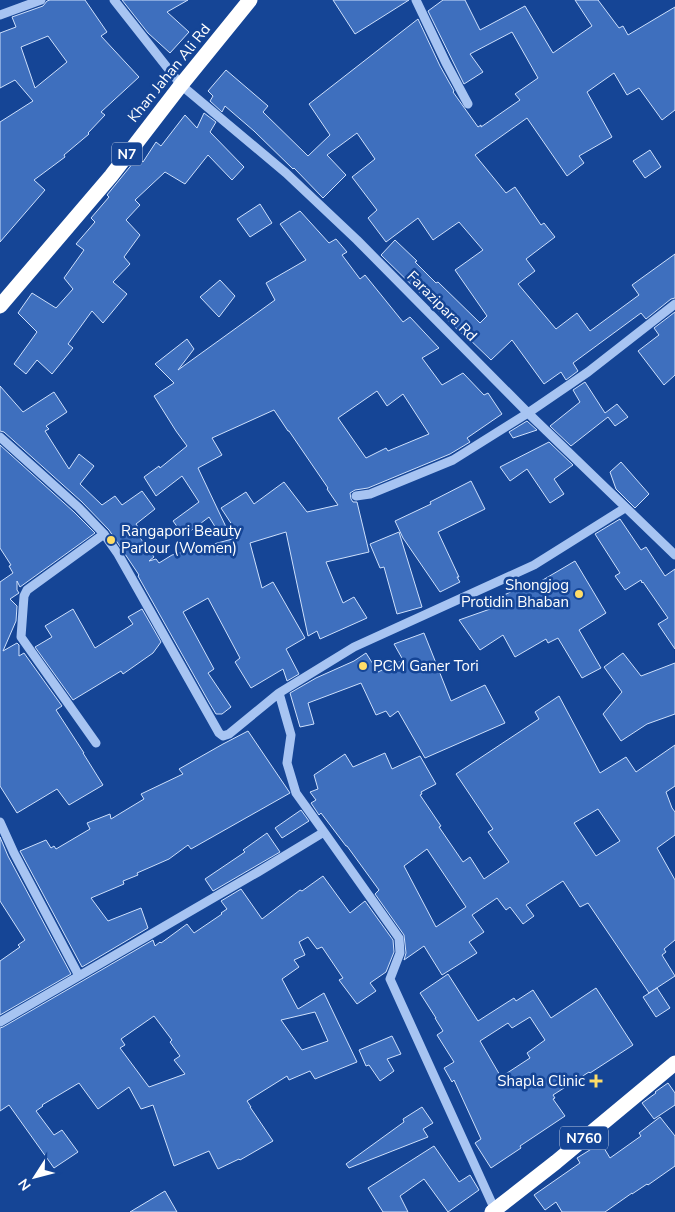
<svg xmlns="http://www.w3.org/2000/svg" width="675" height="1212" font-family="'Nunito Sans',sans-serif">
  <rect width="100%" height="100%" fill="#154596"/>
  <path fill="#3e6fbe" stroke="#cee0fc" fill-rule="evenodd" d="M50,0H85L107,32L101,36L139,77L101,112L105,115L88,133L89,134L64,155L65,157L34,180L45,190L0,242V122L33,101L15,80L0,88V33L16,27L12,17L43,6L47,1ZM48,36L67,62L35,88L21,47Z
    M122,0H188L167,12L189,32L170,53L148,33Z
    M333,0H409L355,34Z
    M443,0H465L480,30L525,6L553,53L592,26L575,0H598L619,28L623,26L628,35L675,7V110L662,120L639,88L627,95L614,73L587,92L612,137L579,156L584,163L567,176L527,118L475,155L506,193L515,187L541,225L544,223L555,237L526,259L535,271L518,284L556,329L577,313L590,331L639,295L632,285L675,254V298L671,299L646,319L641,313L573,363L578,371L566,380L561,372L544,384L512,340L491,360L465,335L464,336L381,255L395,240L417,261L415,262L436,283L438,282L480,323L487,316L455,270L483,250L459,222L433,240L418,218L386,242L368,218L377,210L352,177L375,159L357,133L327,155L346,175L323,198L294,168L293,169L254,131L225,106L222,112L210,101L213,96L208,91L226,70L268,106L263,112L308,156L330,135L309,104L418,19L440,66L454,91L453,92L478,127L481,125V127L520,100L515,94L538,78L512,32L470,54L483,72L464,84L428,11Z
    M204,113L216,122L210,132L244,167L232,180L208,155L185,184L165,172L135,200L140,205L126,220L140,235L124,257L130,264L113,282L127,294L103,323L92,311L68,344L73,348L52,374L37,360L26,374L14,364L37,332L18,313L32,293L56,308L73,289L64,278L84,250L76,244L95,222L91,218L109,197L107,195L138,157L143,162L156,142L161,146L185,115L197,128Z
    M650,150L661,167L645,178L633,161Z
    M260,204L272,223L250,237L237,219Z
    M300,211L329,243L336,239L347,252L342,255L360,279L365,275L403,322L410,317L439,348L422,358L442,385L463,373L484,395L488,393L502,414L467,438L470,442L450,454L368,488L355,490L350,493L351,499L353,502H357L369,552L326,562L343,603L354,597L367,618L320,639L317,631L308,636L286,532L250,543L262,588L273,582L305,638L286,649L299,674L287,681L283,669L251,688L235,662L240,658L208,598L183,612L214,669L208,673L231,707L222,714H216L210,704L138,576L139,575L109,530L82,502L4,432L0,431V386L23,412L54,392L67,412L46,426L49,429L45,431L69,469L79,454L94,466L80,484L102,505L115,496L122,505L142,491L155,509L136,524L142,533L138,535L154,557L149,561L156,559L159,563L172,555L240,537L221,508L246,492L254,504L284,482L307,512L338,505L327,489L328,488L289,431H288L274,410L212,438L222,455L198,468L227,529L219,533L209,517L184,536L173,521L199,502L182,476L156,496L144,477L159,466L160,468L187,446L176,431L154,396L174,383L155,364L187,339L194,349L178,370L275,300L266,283L306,260L280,224ZM377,391L387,406L403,394L429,434L388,451L386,448L366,458L338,418Z
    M220,280L235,296L219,317L200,297Z
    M675,312V375L664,385L638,351L659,335L654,328Z
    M585,382L605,413L617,404L628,417L615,426L608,417L571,446L550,426L580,402L573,390Z
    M527,421L537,430L513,438L509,432Z
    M549,442L573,465L554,479L564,494L550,503L527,469L510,481L500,467Z
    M0,445L74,512L95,533L20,587L17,581V590L19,593L10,599L17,606L16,621L3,651L17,643L19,645V656L24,653L62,706L56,710L84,753H83L103,785L69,805L57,789L17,813L0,786V582L13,573L9,566L11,565L0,548Z
    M621,462L649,494L635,508L616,489L610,472Z
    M471,481L485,509L438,532L459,577H457L460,582L440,592L403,538L395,521L431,504L430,502Z
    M620,519L641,550L646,547L665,576L675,569V649L658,624L668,618L643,582L642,583L641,580L625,590L615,576L620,573L595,534Z
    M399,532L422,607L397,614L384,567L380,568L370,544Z
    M575,561L606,613L579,630L601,668L582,678L558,638L548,643L546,639L515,657L503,635L480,650L459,620L493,608L491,601L515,590L516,592L535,582L536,584Z
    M73,609L95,648L133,624L128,617L142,609L161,642L153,653L123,674L121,671L73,700L35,647L52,637L45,626Z
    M424,633L451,701L485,685L505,723L425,758L398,711L390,717L386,711L376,715L361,683L308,703L314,724L300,727L290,693L316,678L354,661L366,653L378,672L403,660L394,644Z
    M623,653L641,676L675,663V714L647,724L621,741L603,714L622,692L604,667Z
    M559,696L600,773L626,757L636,772L675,745V786L666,792L672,808L675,812V835L657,848L675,880V940L664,949L666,952L662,955L675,976L649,993L588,903L580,907L563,881L526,905L534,916L523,924L510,907L506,910L497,898L472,915L484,932L469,942L477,953L442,975L424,946L404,960L406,953L404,935L375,894L379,890L347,846H346L321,813L319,815L311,803L316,800L310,792L318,789L314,775L345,754L353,767L385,753L392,769L420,756L436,784L421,792L422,794L420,795L441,826L439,827L463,862L470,857L484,879L509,862L488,832L493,829L456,774L539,719L535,712ZM598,809L620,841L596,856L574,823ZM427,849L466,907L436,927L404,866Z
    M248,731L290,793L191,849L188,845L169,859L137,873L138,875L123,881L124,884L91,898L108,921L141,908L148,928L82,967L20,851L46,840L51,848L54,846L56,849L90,829L87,823L110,814L111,819L144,799L141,794L183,774L179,769L223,744Z
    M301,810L309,821L282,838L275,828Z
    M267,833L280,852L213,891L205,879L245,852L243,850Z
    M0,837L8,856L71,974L0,1015V961L20,947L18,945L25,940L0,901Z
    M323,876L350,913L365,901L393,940L394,952L386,972L370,983L376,991L357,1004L339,980L343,978L322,947L317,949L308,937L299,942L305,955L294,960L299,967L282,979L298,1009L324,993L357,1062L315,1079L310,1071L289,1080L287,1076L247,1101L251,1107H250L273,1141L240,1160L239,1159L218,1169L209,1151L174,1166L153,1105L141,1109L129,1087L98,1109L79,1083L42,1105L43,1106L36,1111L54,1135L62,1130L78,1152L54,1168L9,1105L0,1111V1028L3,1027L153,940L155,946L160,942L161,943L187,924L194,933L222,914L221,913L227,909L221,901L241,889L262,919L300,890L302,891ZM315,1012L328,1041L302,1050L281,1020ZM154,1016L172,1040L170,1042L180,1056L174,1060L185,1074L149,1087L120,1048L125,1045L121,1039Z
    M448,974L478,1021L514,998L516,1001L533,990L551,1018L596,988L633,1045L590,1073L589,1072L553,1095L555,1098L553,1099L565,1116L520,1146L521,1148L491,1168L475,1143L481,1139L454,1080L452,1082L444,1068L454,1062L437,1035L443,1031L435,1018H436L420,993ZM530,1017L545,1040L527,1053L530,1058L501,1077L480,1041L508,1023L512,1028Z
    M657,988L670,1008L656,1017L643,997Z
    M392,1036L401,1054L387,1059L394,1071L380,1081L369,1065L366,1066L359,1050Z
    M668,1083L675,1093V1105L654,1119L642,1103L656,1093L655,1092Z
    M422,1107L433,1123L423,1129L428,1137L349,1168L346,1164L404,1122L403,1119Z
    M660,1117L675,1136V1166L648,1185L647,1184L632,1194V1193L605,1212H562L556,1202L545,1210L534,1195L580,1163L577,1158L601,1143L610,1158L641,1136L639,1133Z
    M434,1146L459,1182L470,1175L479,1190L448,1212L424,1179L400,1196L408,1212H383L368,1188Z
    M165,1191L177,1212H130Z"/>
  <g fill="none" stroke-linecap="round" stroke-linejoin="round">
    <path stroke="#a7c4f2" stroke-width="9" d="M114,0L181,85L286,173L357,240L528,413L675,555
      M416,0L446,63L468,104
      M0,15L41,0
      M0,437L78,507L104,534L118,554L219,733L223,736L229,734L279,693L354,647L534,565L625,508
      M356,496L370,494L453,460L528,413L588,372L675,304
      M96,743L21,637L24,596L27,590L104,534
      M0,822L14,853L79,976
      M324,832L399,938L400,953L390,979L495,1210
      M0,1022L258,872L324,832L296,793L287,763L291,735L279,693"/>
    <path stroke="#fff" stroke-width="15" d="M0,306L111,176L181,85L250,0
      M492,1212L556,1162L675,1063"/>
  </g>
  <g fill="#ffdd68" stroke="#154596" stroke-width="2">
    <circle cx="111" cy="540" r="5"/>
    <circle cx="579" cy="594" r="5"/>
    <circle cx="363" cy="666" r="5"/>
    <path d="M593.5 1073.5h5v5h5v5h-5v5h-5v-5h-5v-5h5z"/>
  </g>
  <g text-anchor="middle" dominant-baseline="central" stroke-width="5" stroke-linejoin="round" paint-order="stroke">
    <g fill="#154596" stroke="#b9c7e0" stroke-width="1">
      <rect x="112" y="142.5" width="30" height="23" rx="4"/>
      <rect x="560" y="1126.5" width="48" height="23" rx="4"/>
    </g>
    <g font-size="14" font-weight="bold" fill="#fff">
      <text x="127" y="154">N7</text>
      <text x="584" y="1138">N760</text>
    </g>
    <g font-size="15" fill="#fff" stroke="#154596">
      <text transform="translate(169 73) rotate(-51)">Khan Jahan Ali Rd</text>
      <text transform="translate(442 306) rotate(45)">Farazipara Rd</text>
    </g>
    <g font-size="15" fill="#fff" stroke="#154596" text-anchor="start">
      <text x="121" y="531">Rangapori Beauty<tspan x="121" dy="17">Parlour (Women)</tspan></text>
      <text x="569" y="585" text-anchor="end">Shongjog<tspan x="569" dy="17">Protidin Bhaban</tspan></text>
      <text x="373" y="666">PCM Ganer Tori</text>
      <text x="585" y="1081" text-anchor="end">Shapla Clinic</text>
    </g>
  </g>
  <g transform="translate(35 1177) rotate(234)" stroke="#154596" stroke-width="4" paint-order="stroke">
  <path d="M0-4L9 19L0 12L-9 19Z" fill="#ffffff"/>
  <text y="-8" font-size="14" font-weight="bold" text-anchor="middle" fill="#ffffff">N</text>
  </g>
</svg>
